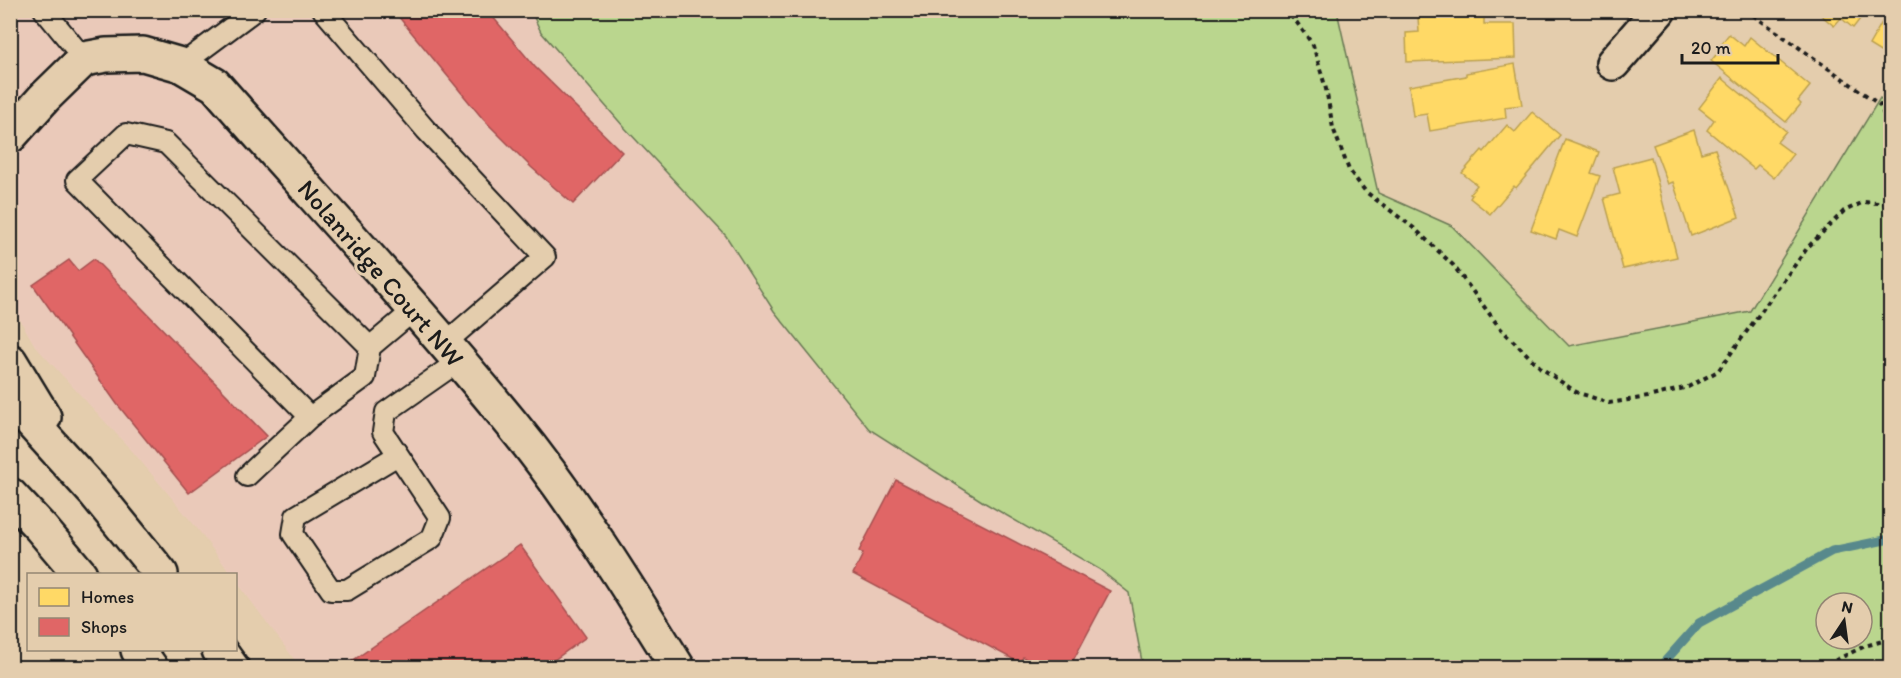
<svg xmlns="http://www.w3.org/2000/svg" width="1901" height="678" font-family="Itim,sans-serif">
  <rect width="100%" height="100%" fill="#e4cdad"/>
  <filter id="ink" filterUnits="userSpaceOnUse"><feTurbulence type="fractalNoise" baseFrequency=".0167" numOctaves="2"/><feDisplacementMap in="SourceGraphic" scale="12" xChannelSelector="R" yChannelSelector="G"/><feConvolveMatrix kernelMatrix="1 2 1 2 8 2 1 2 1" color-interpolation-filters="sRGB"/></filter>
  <g filter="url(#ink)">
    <path fill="#eac9b9" d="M10,11H531L541,32L624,127L726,236L774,311L869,429L985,503L1099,569L1129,593L1143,667H300L236,581V574H231L196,527L133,452L35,346L11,304Z"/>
    <path fill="#bad68e" stroke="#6b7955" stroke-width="1.5" fill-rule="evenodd" d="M531,11H1337L1378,193L1452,226L1569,346L1750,311L1880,98L1890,104V667H1143L1129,593L1099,569L985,503L869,429L774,311L726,236L624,127L541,32ZM1826,603H1862V639H1826Z"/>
    <path fill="#ffd966" stroke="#bba050" stroke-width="1.5" d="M1815,10H1867L1853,28L1841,18L1834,26Z
      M1889,10H1890V58L1869,45Z
      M1484,14V24H1515L1516,58L1407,62L1406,33L1419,32L1418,17Z
      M1729,34L1744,46L1750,37L1810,86L1798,101L1801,104L1786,122L1711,61L1720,50L1718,48Z
      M1515,64L1522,105L1505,107L1506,118L1430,131L1427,114L1413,116L1409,86L1466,76V73Z
      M1722,78L1786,131L1777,142L1793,154L1774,178L1758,165L1754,169L1707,130L1714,120L1699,108Z
      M1532,112L1560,135L1516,188L1514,186L1490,214L1470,198L1472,195L1470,194L1477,185L1462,173L1482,150L1484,152L1507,125L1515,132Z
      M1694,130L1701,153L1715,149L1739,217L1691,236L1673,182L1668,184L1653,145Z
      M1565,139L1599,152L1591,173L1600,176L1577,237L1559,230L1556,239L1531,230Z
      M1651,157L1677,257L1623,269L1604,198L1620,194L1613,167Z"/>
    <path fill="#e06666" stroke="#a55050" stroke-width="1.5" d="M393,10H487L535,67L622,152L573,204L531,167L483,119Z
      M94,259L267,436L189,493L117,404L33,285L69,260L78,271Z
      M896,480L1110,591L1069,668H1042L1023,657L1020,663L853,574L863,554L859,551Z
      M520,545L586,637L543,668H342Z"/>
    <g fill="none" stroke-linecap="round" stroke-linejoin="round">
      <path stroke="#59898c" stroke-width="9" d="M1659,668L1699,623L1832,551L1890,539"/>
      <defs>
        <path id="service" d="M44,10L84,59
          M323,10L426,130L545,257L444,344
          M181,65L255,10
          M370,347L166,143L126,134L77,180L310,417L365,377L370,347L414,310
          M398,455L296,516L293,534L331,590H347L432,538L440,518L383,432L386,412L459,361
          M247,476L310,417"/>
        <path id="minor" d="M1613,63L1659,10
          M10,136L44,98L84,59L106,55L143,54L181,65L215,85C314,198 417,307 512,424C574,500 626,584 678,668"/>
        <path id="secondary" d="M10,361L44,417
          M10,399L96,494L161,574
          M10,495L41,528L80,574
          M138,650L151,668
          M219,650L232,668"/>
      </defs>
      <use href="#service" stroke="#1c1c1c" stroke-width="24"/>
      <use href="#minor" stroke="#1c1c1c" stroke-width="38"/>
      <use href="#secondary" stroke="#1c1c1c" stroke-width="38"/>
      <path stroke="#1c1c1c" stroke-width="4" stroke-dasharray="4.5 4.5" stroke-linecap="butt" d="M1283,10L1295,20L1313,45L1326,89L1333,128L1349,170L1366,192L1415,229L1453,265L1500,328L1541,368L1576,392L1609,403L1648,397L1688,387L1718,371L1808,247L1844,211L1864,202L1890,204
        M1746,10L1880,105L1890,129
        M1819,668L1865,646L1890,639"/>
      <use href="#service" stroke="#e4cdad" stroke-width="20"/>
      <use href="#minor" stroke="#e4cdad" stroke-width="33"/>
      <use href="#secondary" stroke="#e4cdad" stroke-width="33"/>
    </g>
  </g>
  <g text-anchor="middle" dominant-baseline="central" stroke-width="6" stroke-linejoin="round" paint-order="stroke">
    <g font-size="26" fill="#1c1c1c" stroke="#e4cdad">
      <text transform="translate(381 273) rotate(49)">Nolanridge Court NW</text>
    </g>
  </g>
  <rect width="1901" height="678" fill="none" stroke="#e4cdad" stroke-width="36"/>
  <rect x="18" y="18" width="1865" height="642" fill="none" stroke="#1c1c1c" stroke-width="2" filter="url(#ink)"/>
  <rect x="27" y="573" width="210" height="78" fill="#e4cdad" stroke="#948673" stroke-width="1.5"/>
  <rect x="39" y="588" width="30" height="18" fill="#ffd966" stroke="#948673" stroke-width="1.5"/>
  <text x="81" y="603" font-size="18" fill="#1c1c1c">Homes</text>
  <rect x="39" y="618" width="30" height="18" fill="#e06666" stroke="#948673" stroke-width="1.5"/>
  <text x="81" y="633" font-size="18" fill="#1c1c1c">Shops</text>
  <g transform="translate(1844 621) rotate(13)"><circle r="28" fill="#e4cdad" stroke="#948673" stroke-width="1.5"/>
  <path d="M0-4.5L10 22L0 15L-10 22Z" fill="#1c1c1c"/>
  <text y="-9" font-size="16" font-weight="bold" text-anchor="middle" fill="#1c1c1c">N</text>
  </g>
  <path d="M1682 54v9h96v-9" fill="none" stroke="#1c1c1c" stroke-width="3"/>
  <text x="1691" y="54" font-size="18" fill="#1c1c1c" stroke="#e4cdad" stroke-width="4.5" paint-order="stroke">20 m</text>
</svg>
